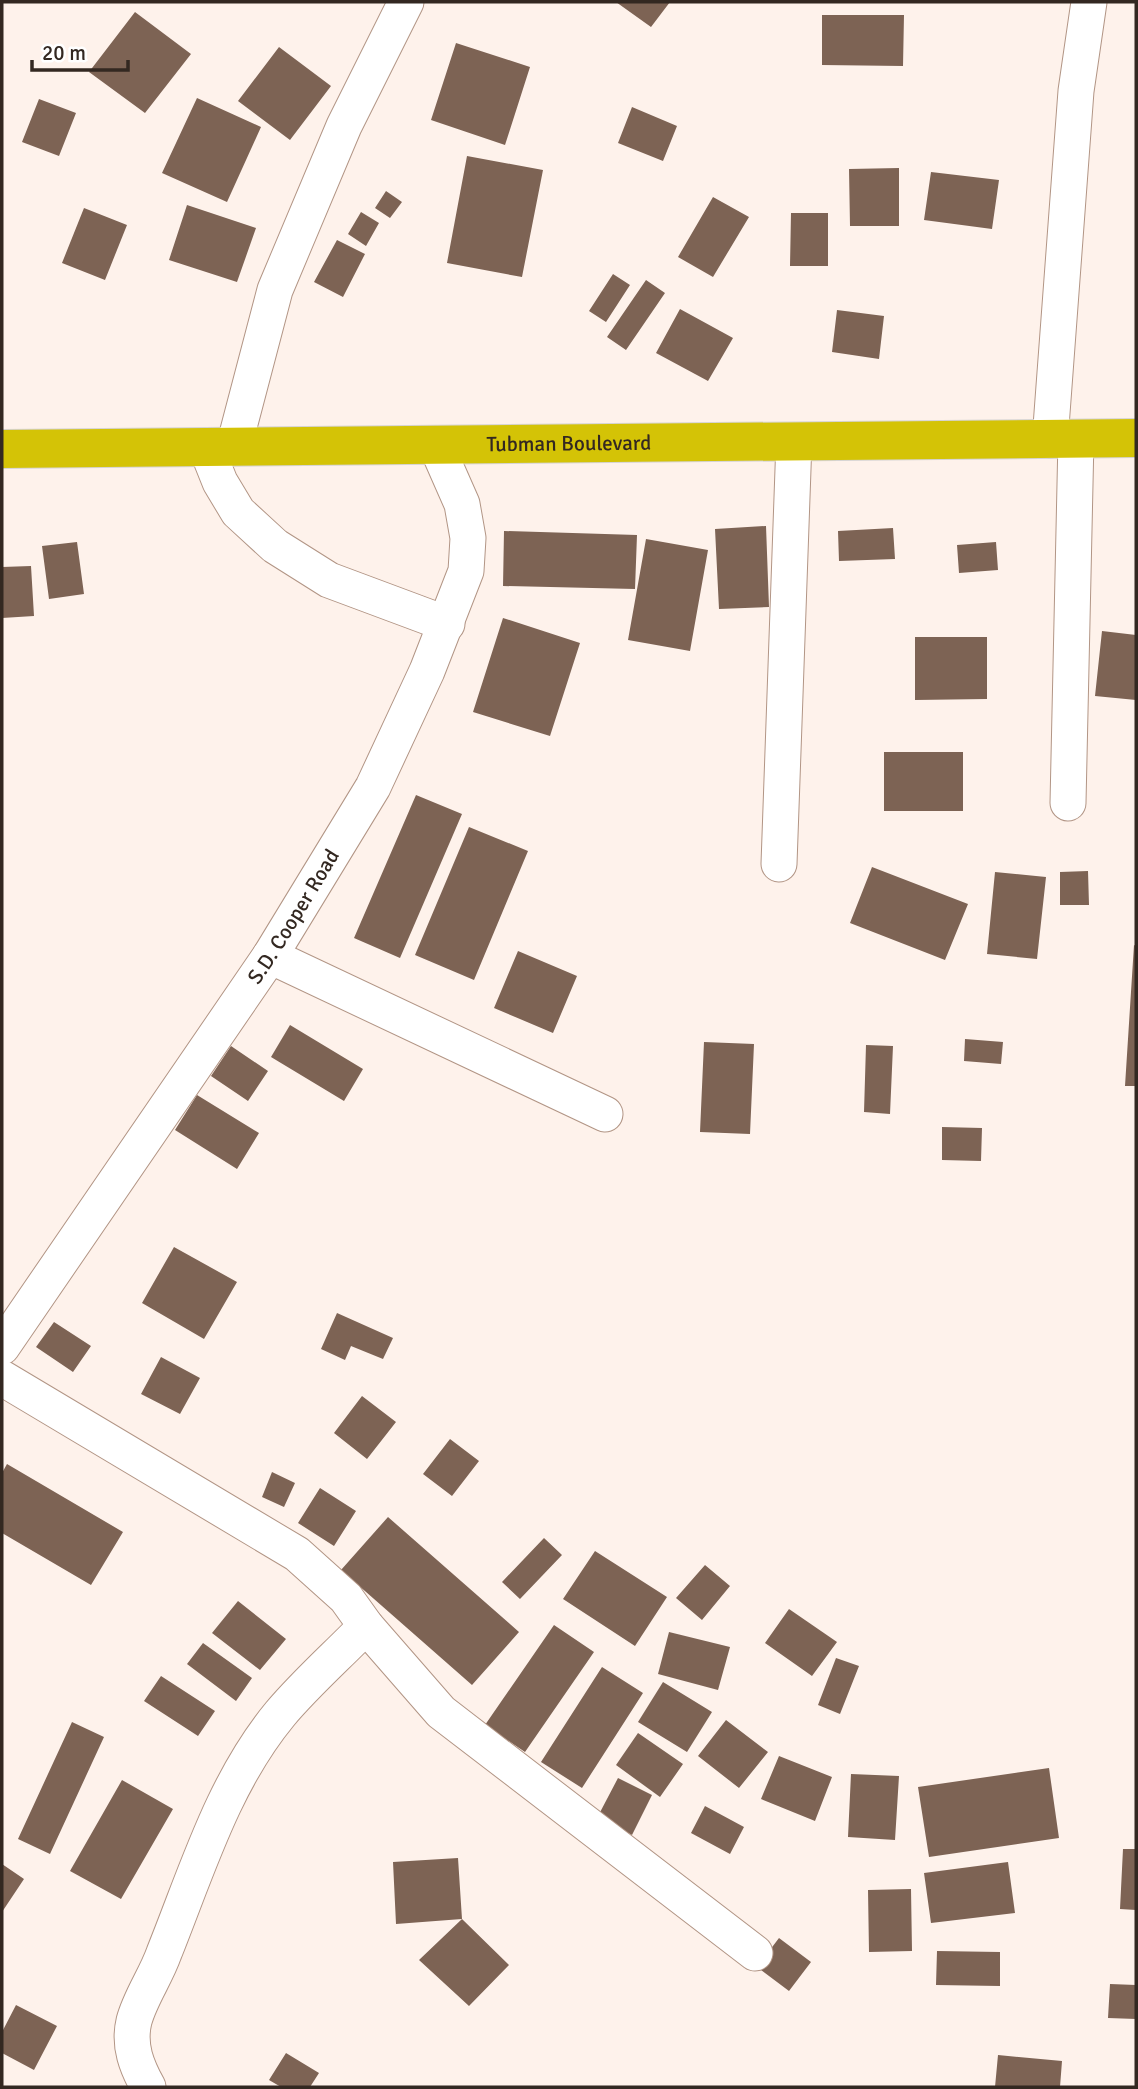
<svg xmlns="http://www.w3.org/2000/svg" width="1138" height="2089" font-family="Signika,sans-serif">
  <rect width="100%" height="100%" fill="#fef2eb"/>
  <path fill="#7d6354" d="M616,2H670L651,27Z
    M135,12L191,54L145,113L89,72Z
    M822,15H904L903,66L822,65Z
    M456,43L530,67L505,145L431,120Z
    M279,47L331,86L290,140L238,101Z
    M197,98L261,127L227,202L162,173Z
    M39,99L76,113L59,156L22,142Z
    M632,107L677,126L663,161L618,143Z
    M467,156L543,170L522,277L447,263Z
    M899,168V226H850L849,169Z
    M931,172L999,180L992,229L924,220Z
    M386,191L402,202L390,218L375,208Z
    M713,197L749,217L713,277L678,257Z
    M187,205L256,228L237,282L169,260Z
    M84,208L127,225L105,280L62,263Z
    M361,212L379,223L366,246L348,234Z
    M791,213H828V266H790Z
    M337,240L365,254L343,297L314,282Z
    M613,274L630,285L606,322L589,311Z
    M646,280L665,293L626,350L607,337Z
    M680,309L733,338L708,381L656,353Z
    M837,310L884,316L879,359L832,352Z
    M766,526L769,607L719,609L715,529Z
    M893,528L895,559L839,561L838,531Z
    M504,531L637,535L635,589L503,586Z
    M646,539L708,550L690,651L628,640Z
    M77,542L84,594L49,599L42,546Z
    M996,542L998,570L959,573L957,545Z
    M31,566L34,616L2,618V567Z
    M503,618L580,643L550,736L473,712Z
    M1102,631L1136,635V700L1095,696Z
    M915,637H987V699L915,700Z
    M884,752H963V811H884Z
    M416,795L462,814L400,958L354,938Z
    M469,827L528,851L474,980L415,955Z
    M872,867L968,904L945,960L850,923Z
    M1088,871L1089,905H1060V872Z
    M995,872L1046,877L1037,959L987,954Z
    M1134,945L1136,946V1086H1125Z
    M518,951L577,976L553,1033L494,1008Z
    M290,1025L363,1069L344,1101L271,1057Z
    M965,1039L1003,1042L1001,1064L964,1061Z
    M704,1042L754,1044L750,1134L700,1132Z
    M866,1045L893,1046L890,1114L864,1112Z
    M231,1046L268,1071L248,1101L211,1076Z
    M197,1095L259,1133L237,1169L175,1130Z
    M942,1127L982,1128L981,1161L942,1160Z
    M174,1247L237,1282L204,1339L142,1303Z
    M337,1313L393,1338L383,1359L351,1346L345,1360L321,1349Z
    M54,1322L91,1346L73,1372L36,1347Z
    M161,1357L200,1378L180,1414L141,1394Z
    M362,1396L396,1422L367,1459L334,1433Z
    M450,1439L479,1461L452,1496L423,1474Z
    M7,1464L123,1532L91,1585L2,1533V1473Z
    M272,1472L295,1483L284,1507L262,1497Z
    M320,1488L356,1511L334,1546L298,1523Z
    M388,1517L519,1632L472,1685L341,1570Z
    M544,1538L562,1555L520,1599L502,1582Z
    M595,1551L667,1597L635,1646L563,1599Z
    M705,1565L730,1586L702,1620L676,1598Z
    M238,1601L286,1639L260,1670L212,1633Z
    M789,1609L837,1642L812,1676L765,1643Z
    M554,1625L594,1652L525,1752L485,1725Z
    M669,1632L730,1647L718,1690L658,1674Z
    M203,1643L252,1678L236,1701L187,1664Z
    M836,1658L859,1666L840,1714L818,1705Z
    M602,1667L643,1693L582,1788L541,1762Z
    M161,1676L215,1711L198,1736L144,1701Z
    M663,1682L712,1712L687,1752L638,1722Z
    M726,1720L768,1752L739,1788L698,1756Z
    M72,1722L104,1737L50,1854L18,1839Z
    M638,1733L683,1764L660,1797L616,1765Z
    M779,1756L832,1777L815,1821L761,1799Z
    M1049,1768L1059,1838L929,1857L918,1787Z
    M851,1774L899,1776L895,1840L848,1837Z
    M618,1778L652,1795L632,1835L597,1818Z
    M122,1780L173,1809L121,1899L70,1871Z
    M705,1806L744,1827L730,1854L691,1833Z
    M1123,1849H1136V1910L1120,1909Z
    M458,1858L462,1919L396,1924L393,1862Z
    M1008,1862L1015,1913L931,1923L924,1873Z
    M2,1864L24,1879L2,1912Z
    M911,1889L912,1951L869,1952L868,1890Z
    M462,1919L509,1965L469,2006L419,1960Z
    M779,1938L811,1962L789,1991L757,1967Z
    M937,1951L1000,1952V1986L936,1985Z
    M1110,1984L1136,1985V2019L1108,2018Z
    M16,2005L57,2026L34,2070L2,2053V2032Z
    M286,2053L319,2073L310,2087H281L269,2080Z
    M998,2055L1062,2061L1060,2087H995Z"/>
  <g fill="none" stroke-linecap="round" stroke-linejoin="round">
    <defs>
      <g id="minor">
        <path d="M1050,440L1076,91L1089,2"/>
        <path d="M234,446L275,290L344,126L406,2"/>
        <path d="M206,447L220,482L238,512L275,546L329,580L447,624"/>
        <path d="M1068,803L1076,439"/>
        <path d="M779,864L794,441"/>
        <path d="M270,956L605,1114"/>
        <path id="s1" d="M2,1347L270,956L373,787L427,671L466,571L468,538L462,504L436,445"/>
        <path d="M2,1378L297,1554L346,1598L366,1626L441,1712L755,1953"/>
        <path d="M148,2087C137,2067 128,2046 134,2021C140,1998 156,1976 164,1953C197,1871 223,1783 280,1714C306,1683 338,1655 366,1626"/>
      </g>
      <g id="highway">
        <path id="s2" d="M2,449L1136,438"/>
      </g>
    </defs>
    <use href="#minor" stroke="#b29585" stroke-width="37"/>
    <use href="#highway" stroke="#d6d4d3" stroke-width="40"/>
    <use href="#minor" stroke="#fff" stroke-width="35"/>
    <use href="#highway" stroke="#d4c306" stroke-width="38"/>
  </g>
  <g text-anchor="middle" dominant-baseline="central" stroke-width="7" stroke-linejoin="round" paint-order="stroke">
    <g font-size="21" fill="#332821" stroke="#fff">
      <text stroke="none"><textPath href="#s2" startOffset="567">Tubman Boulevard</textPath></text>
      <text stroke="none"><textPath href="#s1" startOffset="520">S.D. Cooper Road</textPath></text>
    </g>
  </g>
  <rect width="1138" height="2089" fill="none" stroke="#332821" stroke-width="7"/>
  <path d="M32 60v10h96v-10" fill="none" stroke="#332821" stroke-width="3.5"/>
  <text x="42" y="60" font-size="21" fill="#332821" stroke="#ffffff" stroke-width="5" paint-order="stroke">20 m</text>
</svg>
